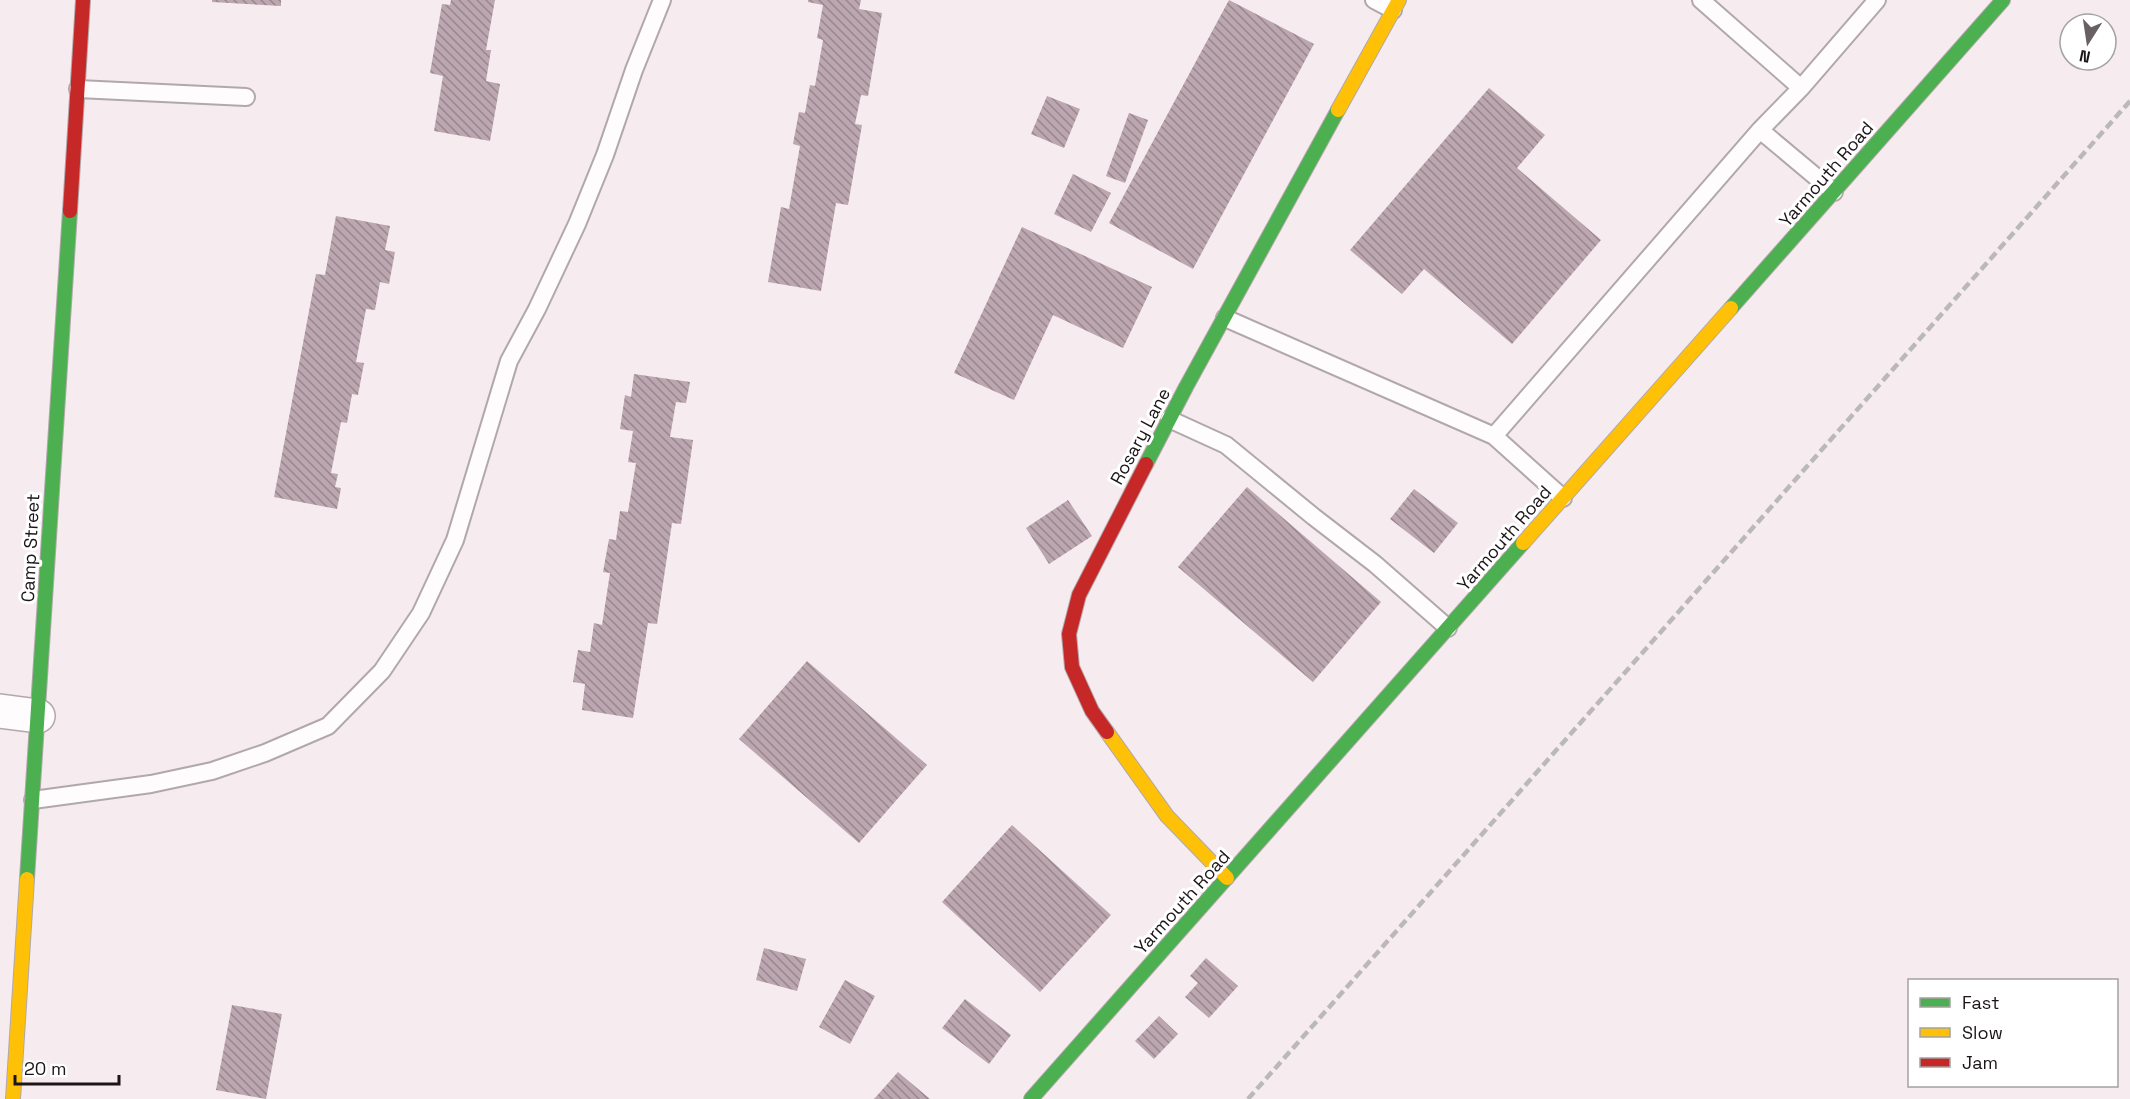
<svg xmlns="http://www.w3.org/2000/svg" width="2130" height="1099" font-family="'Space Grotesk',sans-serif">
  <defs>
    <pattern id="building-back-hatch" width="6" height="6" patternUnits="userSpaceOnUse" patternTransform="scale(1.5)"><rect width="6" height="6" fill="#bca6af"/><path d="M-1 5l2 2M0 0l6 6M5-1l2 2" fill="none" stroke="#98868d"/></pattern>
  </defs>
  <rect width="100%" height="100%" fill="#f6ebee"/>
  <path fill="url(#building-back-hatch)" d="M212,0H281V6L212,2Z
    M451,0H495L486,50H491L486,81L500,84L490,141L434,131L443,76L430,73L442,4L450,5Z
    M808,0H861L859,9L882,13L868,96L861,95L855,124L862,125L848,205L836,203L821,291L768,282L781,207L789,209L800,146L793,144L799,112L805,113L810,85L815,86L823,40L817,38L823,5L808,2Z
    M1229,0L1314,44L1193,269L1109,223Z
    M1489,88L1545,135L1517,168L1601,240L1512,344L1424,269L1402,294L1350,250Z
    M1047,96L1080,109L1064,148L1031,134Z
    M1129,113L1148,120L1125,183L1106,176Z
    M1073,174L1111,193L1091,232L1054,214Z
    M336,216L390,226L385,250L395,252L389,284L380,282L375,310L366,309L356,362L364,363L358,395L352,394L347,423L341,422L331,473L338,474L335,487L341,488L337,509L274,497L316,274L325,275Z
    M1022,227L1152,287L1123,348L1053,315L1014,400L954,373Z
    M634,374L690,382L686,403L676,402L670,437L693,440L681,524L672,523L657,624L648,623L633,718L582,710L585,684L573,682L578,650L590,652L594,623L602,625L610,573L603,572L609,539L616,540L620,511L628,512L636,463L628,462L633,431L620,429L625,395L631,397Z
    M1247,487L1381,602L1313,682L1178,567Z
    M1414,489L1458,523L1434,553L1390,519Z
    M1068,500L1092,536L1049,564L1026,528Z
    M807,661L927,765L859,843L739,739Z
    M1012,825L1111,915L1040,992L942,902Z
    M764,948L806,959L797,991L756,980Z
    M1206,958L1238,986L1209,1018L1185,997L1198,983L1190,976Z
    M845,980L875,996L850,1044L819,1027Z
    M965,999L1011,1035L989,1064L942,1028Z
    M232,1005L282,1014L266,1099L216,1090Z
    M1159,1016L1178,1034L1154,1059L1135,1041Z
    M898,1072L930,1099H874Z"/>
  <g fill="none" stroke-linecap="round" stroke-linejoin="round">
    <defs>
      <path id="lane" d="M1374,0L1393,10
        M1701,0L1801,88L1877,0
        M78,89L246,97
        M1760,130L1834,192
        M1225,318L1494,436L1563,498
        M1169,419L1226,445L1314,517L1375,564L1448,628
        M1494,436L1760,130L1801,88
        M33,800L151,784L212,771L265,753L328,726L382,671L421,613L455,540L509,361L537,309L577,224L605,155L634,70L662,0"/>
      <path id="street" d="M0,711L38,716"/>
      <path id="fast" d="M1731,308L2003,0
        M1146,464L1186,387L1338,110
        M27,879L70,211
        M1031,1099L1523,543"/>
      <path id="slow" d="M1338,110L1399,0
        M1523,543L1731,308
        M1107,732L1167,816L1227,878
        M13,1099L27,879"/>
      <path id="jam" d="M70,211L83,0
        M1107,732L1092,711L1072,667L1069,634L1079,595L1146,464"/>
    </defs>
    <use href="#lane" stroke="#b1a8ab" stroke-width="20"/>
    <use href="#street" stroke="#b1a8ab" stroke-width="36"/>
    <use href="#fast" stroke="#b1a8ab" stroke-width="16"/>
    <use href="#slow" stroke="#b1a8ab" stroke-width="16"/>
    <use href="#jam" stroke="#b1a8ab" stroke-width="16"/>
    <use href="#lane" stroke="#fefcfc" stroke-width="16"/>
    <use href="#street" stroke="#fefcfc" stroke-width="33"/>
    <use href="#fast" stroke="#4caf50" stroke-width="14"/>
    <use href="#slow" stroke="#ffc107" stroke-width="14"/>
    <use href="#jam" stroke="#c62828" stroke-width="14"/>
    <path stroke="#bab8b8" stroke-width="4.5" stroke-dasharray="9 4.5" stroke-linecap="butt" d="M1248,1099L2130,101"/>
  </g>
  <g text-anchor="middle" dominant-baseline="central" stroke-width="6" stroke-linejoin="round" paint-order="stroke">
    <g font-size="18" fill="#1b1517" stroke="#fff">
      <text transform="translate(1826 174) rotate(-49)">Yarmouth Road</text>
      <text transform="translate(1140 436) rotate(-62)">Rosary Lane</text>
      <text transform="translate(1504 538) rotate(-49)">Yarmouth Road</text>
      <text transform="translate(30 548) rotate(-87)">Camp Street</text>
      <text transform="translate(1182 902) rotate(-48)">Yarmouth Road</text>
    </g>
  </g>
  <rect x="1908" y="979" width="210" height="108" fill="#ffffff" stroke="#a4a1a2" stroke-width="1.5"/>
  <rect x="1920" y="998" width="30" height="9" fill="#4caf50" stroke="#a4a1a2" stroke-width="1.5"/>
  <text x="1962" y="1009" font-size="18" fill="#1b1517">Fast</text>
  <rect x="1920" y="1028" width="30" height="9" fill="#ffc107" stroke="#a4a1a2" stroke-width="1.5"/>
  <text x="1962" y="1039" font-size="18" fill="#1b1517">Slow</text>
  <rect x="1920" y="1058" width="30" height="9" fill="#c62828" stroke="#a4a1a2" stroke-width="1.5"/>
  <text x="1962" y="1069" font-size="18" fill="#1b1517">Jam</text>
  <g transform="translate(2088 42) rotate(192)"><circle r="28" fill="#ffffff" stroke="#a4a1a2" stroke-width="1.5"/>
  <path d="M0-4.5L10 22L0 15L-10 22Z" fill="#686062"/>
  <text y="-9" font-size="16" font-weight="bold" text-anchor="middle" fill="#1b1517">N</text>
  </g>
  <path d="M15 1075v9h104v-9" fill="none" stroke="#1b1517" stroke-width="3"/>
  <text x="24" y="1075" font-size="18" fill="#1b1517" stroke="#ffffff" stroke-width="4.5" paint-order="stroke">20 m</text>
</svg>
